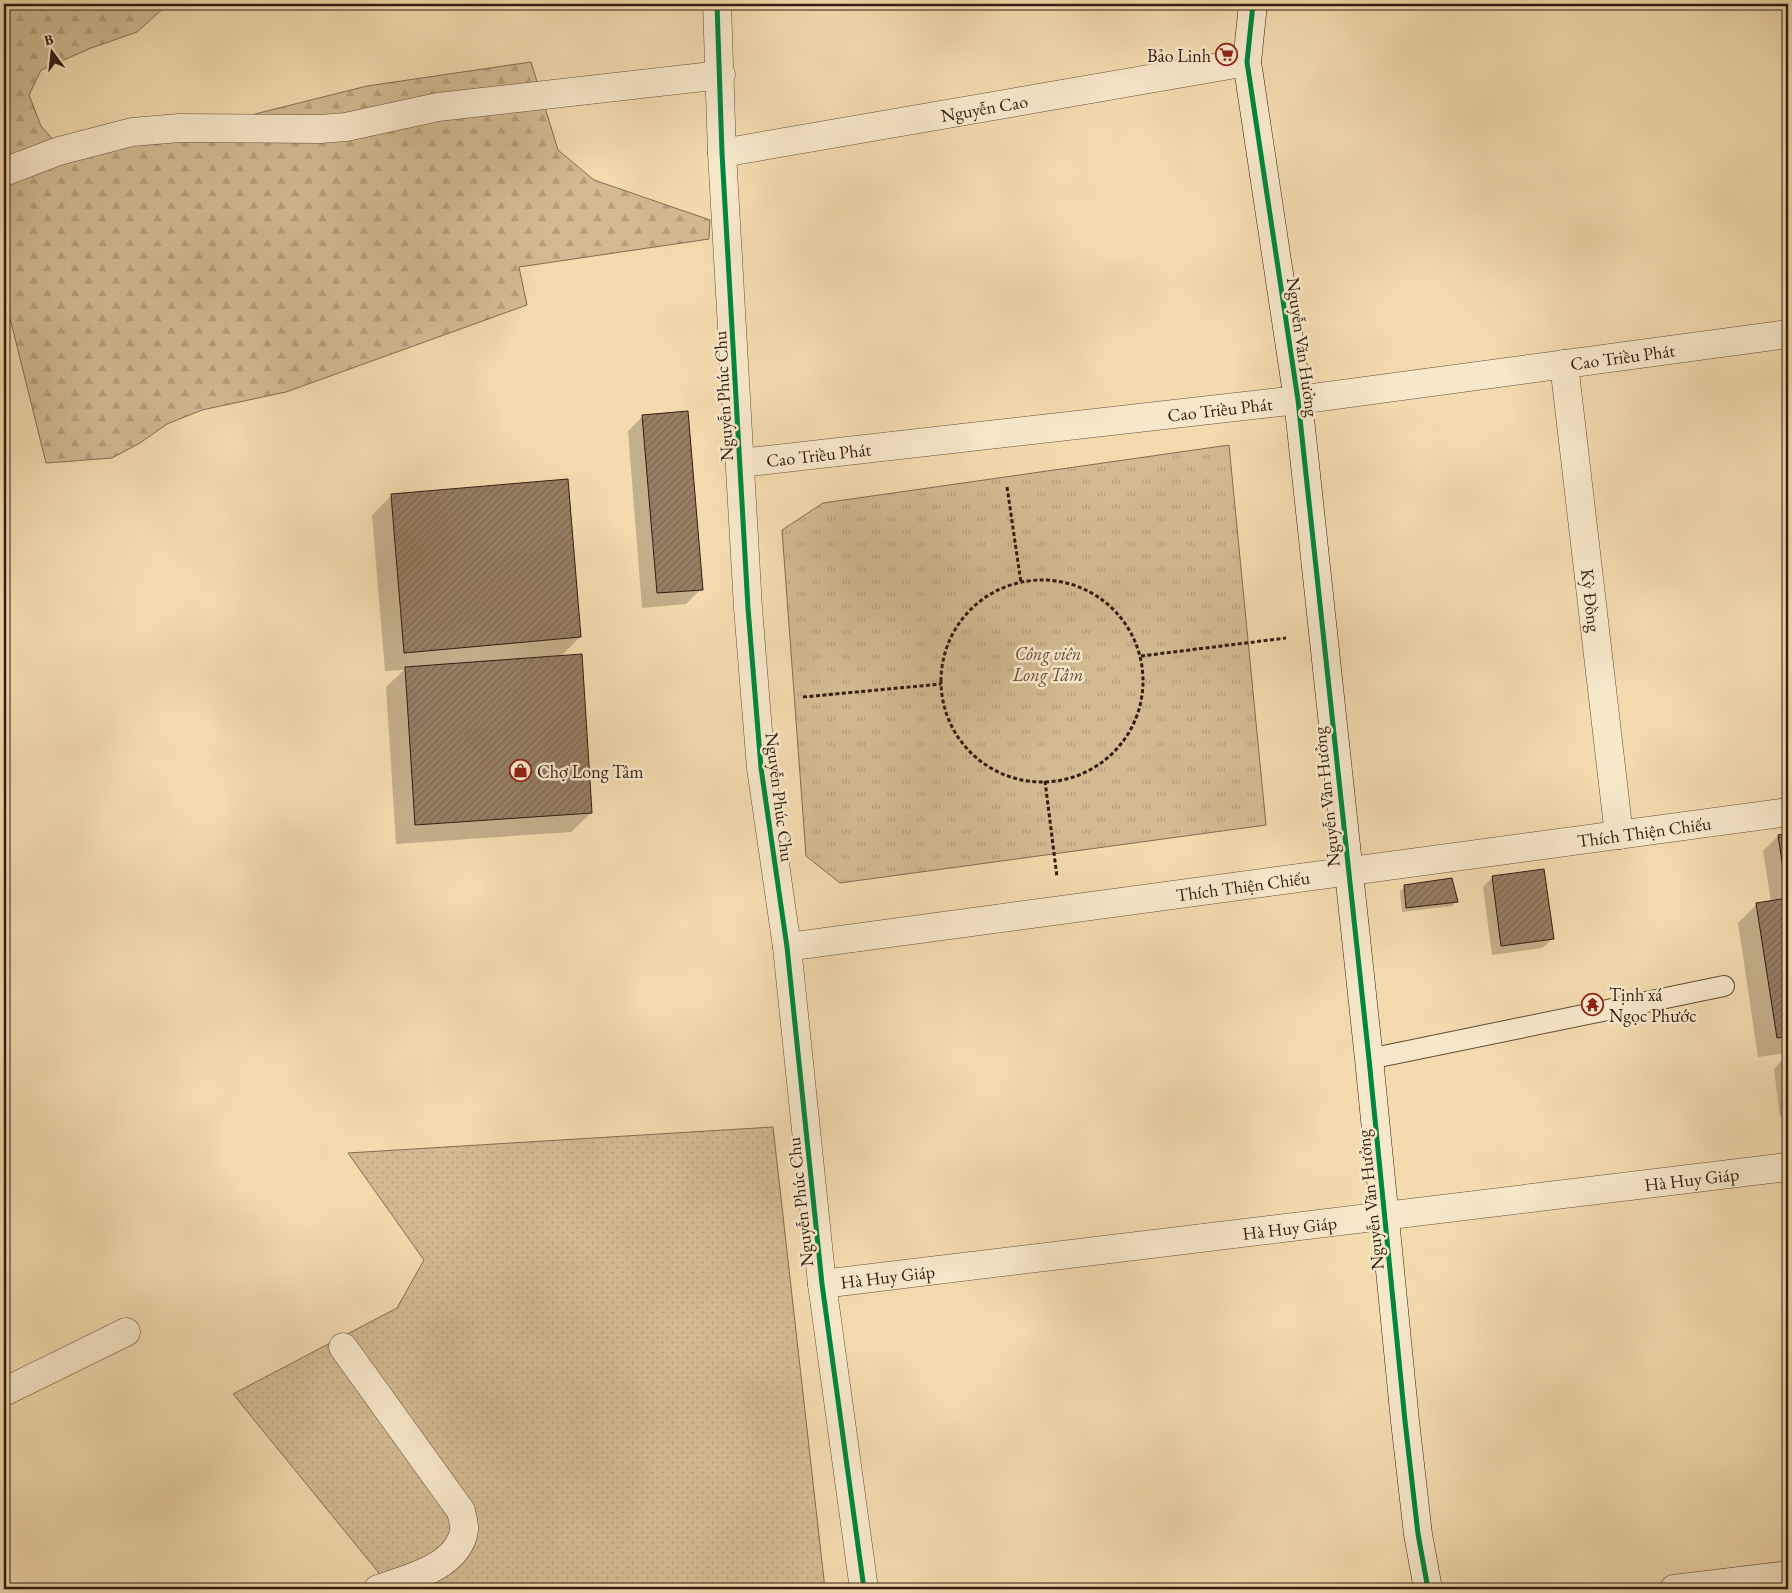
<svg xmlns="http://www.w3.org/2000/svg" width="1792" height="1593" font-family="'EB Garamond',serif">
  <defs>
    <pattern id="grass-dots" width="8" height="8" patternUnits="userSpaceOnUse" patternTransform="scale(1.25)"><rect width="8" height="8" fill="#d2bb93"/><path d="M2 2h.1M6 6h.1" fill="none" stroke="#b5a07e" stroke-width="1.8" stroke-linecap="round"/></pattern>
    <pattern id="forest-firs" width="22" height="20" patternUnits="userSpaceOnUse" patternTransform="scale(1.25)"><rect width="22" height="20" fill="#d2bb93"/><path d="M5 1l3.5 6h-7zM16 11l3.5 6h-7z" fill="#b5a07e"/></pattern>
    <pattern id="park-tufts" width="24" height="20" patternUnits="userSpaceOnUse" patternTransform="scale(1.25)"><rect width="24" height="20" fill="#d2bb93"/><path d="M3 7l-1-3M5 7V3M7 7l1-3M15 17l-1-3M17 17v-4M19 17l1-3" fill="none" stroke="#b5a07e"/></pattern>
    <pattern id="building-hatch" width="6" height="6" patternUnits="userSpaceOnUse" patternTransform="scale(1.25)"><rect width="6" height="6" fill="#967f63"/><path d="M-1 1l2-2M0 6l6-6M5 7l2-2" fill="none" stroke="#7b6750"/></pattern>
  </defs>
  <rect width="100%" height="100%" fill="#f3dbae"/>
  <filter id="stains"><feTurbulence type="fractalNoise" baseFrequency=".004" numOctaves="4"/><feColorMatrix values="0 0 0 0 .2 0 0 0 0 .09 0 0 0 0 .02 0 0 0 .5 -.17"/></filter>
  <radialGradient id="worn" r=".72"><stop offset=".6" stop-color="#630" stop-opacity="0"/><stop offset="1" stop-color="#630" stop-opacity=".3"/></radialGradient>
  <path fill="url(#grass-dots)" stroke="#826c52" d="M773,1127L825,1589H392L233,1394L397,1308L424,1260L348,1153Z"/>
  <path fill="url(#forest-firs)" stroke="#826c52" d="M4,4H168L137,32L91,48L41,70L29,95L41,126L71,160L367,86L531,62L558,150L594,180L710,220L709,239L519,267L527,305L286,392L202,410L167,424L140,443L112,458L46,463L4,294Z"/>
  <path fill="url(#park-tufts)" stroke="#826c52" d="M1229,445L1266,825L840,883L806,856L782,530L823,503Z"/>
  <path fill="#0003" d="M642,417L701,589L686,604L642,608L628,431Z
    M391,496L580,637L560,657L591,813L571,832L396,844L386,687L404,670L385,671L372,515Z
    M1788,834V1053L1758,1057L1738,923L1757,904L1771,902L1763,851L1778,836Z
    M1493,877L1552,939L1542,948L1492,955L1483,887Z
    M1405,886L1456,901L1452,906L1402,912L1400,891Z
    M1783,1059H1788V1116L1780,1117L1774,1069Z"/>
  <path fill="url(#building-hatch)" stroke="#321c12" d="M688,411L703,590L657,593L642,415Z
    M568,479L581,637L404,653L391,494Z
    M582,654L592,813L415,825L405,667Z
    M1788,833V888H1786L1778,835Z
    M1544,869L1554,939L1501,946L1492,876Z
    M1452,878L1458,902L1406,908L1404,885Z
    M1788,898V1036L1777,1038L1756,903Z
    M1783,1058H1788V1101Z"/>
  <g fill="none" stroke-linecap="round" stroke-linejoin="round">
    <defs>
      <path id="lane" d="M1369,1059L1724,986"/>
      <g id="street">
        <path d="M717,4L722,153L748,608L761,768L787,947L822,1284L864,1589"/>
        <path id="s1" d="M722,153L1247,62"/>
        <path d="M4,172L59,151L132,132L179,128L320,129L346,127L438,107L721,75"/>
        <path id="s2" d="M1564,364L1619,835"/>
        <path id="s3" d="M741,463L1298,400L1788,334"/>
        <path id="s4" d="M787,947L1788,812"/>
        <path id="s5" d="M822,1284L1788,1167"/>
        <path d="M343,1347L461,1511C462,1517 465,1525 464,1530C459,1567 407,1579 378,1589"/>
        <path d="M4,1392L126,1332"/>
        <path d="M1674,1589L1788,1575"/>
      </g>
      <path id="secondary" d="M1253,4L1247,62L1298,400L1369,1059L1405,1421L1418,1534L1428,1589"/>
    </defs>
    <use href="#lane" stroke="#624c39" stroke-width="22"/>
    <use href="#street" stroke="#624c39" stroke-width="29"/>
    <use href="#secondary" stroke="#321c12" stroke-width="29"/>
    <path stroke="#321c12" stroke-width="3" stroke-dasharray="4 2.5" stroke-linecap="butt" d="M1007,487L1021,583
      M941 681a101 101 0 1 1 202 0a101 101 0 1 1-202 0Z
      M1141,656L1286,638
      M803,697L941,684
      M1045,781L1057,877"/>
    <use href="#lane" stroke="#f7e8ca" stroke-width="20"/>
    <use href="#street" stroke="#f7e8ca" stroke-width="28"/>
    <use href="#secondary" stroke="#f7e8ca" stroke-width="28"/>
    <defs>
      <path id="cycleway" d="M717,4L722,153L748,608L761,768L787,947L822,1284L864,1589
        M1253,4L1247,62L1298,400L1369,1059L1405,1421L1418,1534L1428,1589"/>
    </defs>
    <use href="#cycleway" stroke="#f7e8ca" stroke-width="8"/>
    <use href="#cycleway" stroke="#00873e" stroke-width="5"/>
  </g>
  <defs>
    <symbol id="supermarket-ring" viewBox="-11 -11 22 22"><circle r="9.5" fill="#f7e8ca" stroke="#8f2418" stroke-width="1.5"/><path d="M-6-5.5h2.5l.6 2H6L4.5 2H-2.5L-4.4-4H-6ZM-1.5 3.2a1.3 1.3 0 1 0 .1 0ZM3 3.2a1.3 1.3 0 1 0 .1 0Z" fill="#8f2418"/></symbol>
    <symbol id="shop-ring" viewBox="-11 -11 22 22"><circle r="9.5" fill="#f7e8ca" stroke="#8f2418" stroke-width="1.5"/><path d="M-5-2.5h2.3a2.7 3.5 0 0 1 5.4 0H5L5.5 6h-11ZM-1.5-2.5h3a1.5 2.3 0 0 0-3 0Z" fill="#8f2418"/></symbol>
    <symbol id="temple-ring" viewBox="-11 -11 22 22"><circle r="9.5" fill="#f7e8ca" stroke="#8f2418" stroke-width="1.5"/><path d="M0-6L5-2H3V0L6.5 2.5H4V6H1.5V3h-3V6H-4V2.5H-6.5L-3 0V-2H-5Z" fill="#8f2418"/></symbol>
  </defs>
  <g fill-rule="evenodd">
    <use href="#supermarket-ring" x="1214" y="42" width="25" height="25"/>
    <use href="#shop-ring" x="508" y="758" width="25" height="25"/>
    <use href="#temple-ring" x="1580" y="992" width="25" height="25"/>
  </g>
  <g text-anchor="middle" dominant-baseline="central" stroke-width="5" stroke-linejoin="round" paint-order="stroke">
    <g font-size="18" fill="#321c12" stroke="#f7e8ca" text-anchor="start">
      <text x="1211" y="55" text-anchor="end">Bảo Linh</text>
      <text x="537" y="771">Chợ Long Tâm</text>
      <text x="1609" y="994">Tịnh xá<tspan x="1609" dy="21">Ngọc Phước</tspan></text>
    </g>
    <g font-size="18" fill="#321c12" stroke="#f7e8ca">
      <text stroke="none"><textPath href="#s1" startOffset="266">Nguyễn Cao</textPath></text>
      <text transform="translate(1303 347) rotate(82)">Nguyễn Văn Hưởng</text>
      <text stroke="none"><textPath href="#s3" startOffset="888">Cao Triều Phát</textPath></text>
      <text transform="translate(723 396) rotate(-93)">Nguyễn Phúc Chu</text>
      <text stroke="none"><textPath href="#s3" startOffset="482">Cao Triều Phát</textPath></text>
      <text stroke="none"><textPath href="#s3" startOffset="78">Cao Triều Phát</textPath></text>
      <text stroke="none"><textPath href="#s2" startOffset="238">Kỳ Đồng</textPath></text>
      <text transform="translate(780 797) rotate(83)">Nguyễn Phúc Chu</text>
      <text transform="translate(1326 797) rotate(-96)">Nguyễn Văn Hưởng</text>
      <text stroke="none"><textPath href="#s4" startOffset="865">Thích Thiện Chiếu</textPath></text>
      <text stroke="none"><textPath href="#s4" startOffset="460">Thích Thiện Chiếu</textPath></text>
      <text stroke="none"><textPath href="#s5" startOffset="876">Hà Huy Giáp</textPath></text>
      <text transform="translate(1370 1200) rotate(-96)">Nguyễn Văn Hưởng</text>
      <text transform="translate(800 1202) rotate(-96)">Nguyễn Phúc Chu</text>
      <text stroke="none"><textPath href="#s5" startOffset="471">Hà Huy Giáp</textPath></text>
      <text stroke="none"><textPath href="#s5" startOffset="66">Hà Huy Giáp</textPath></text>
    </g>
    <g font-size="18" font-style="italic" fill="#624c39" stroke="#f7e8ca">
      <text x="1048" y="653">Công viên<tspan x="1048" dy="21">Long Tâm</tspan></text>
    </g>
  </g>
  <rect width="1792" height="1593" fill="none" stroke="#f3dbae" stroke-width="20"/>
  <rect x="5" y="5" width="1782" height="1583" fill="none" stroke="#321c12" stroke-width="2.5"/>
  <rect x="10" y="10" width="1772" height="1573" fill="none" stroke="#321c12"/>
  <g transform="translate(52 52) rotate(345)" stroke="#f7e8ca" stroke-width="4" paint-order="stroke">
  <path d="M0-4L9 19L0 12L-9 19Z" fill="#321c12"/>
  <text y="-8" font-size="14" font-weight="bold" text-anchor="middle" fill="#321c12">B</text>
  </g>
  <rect width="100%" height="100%" filter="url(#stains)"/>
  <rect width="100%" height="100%" fill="url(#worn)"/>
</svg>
